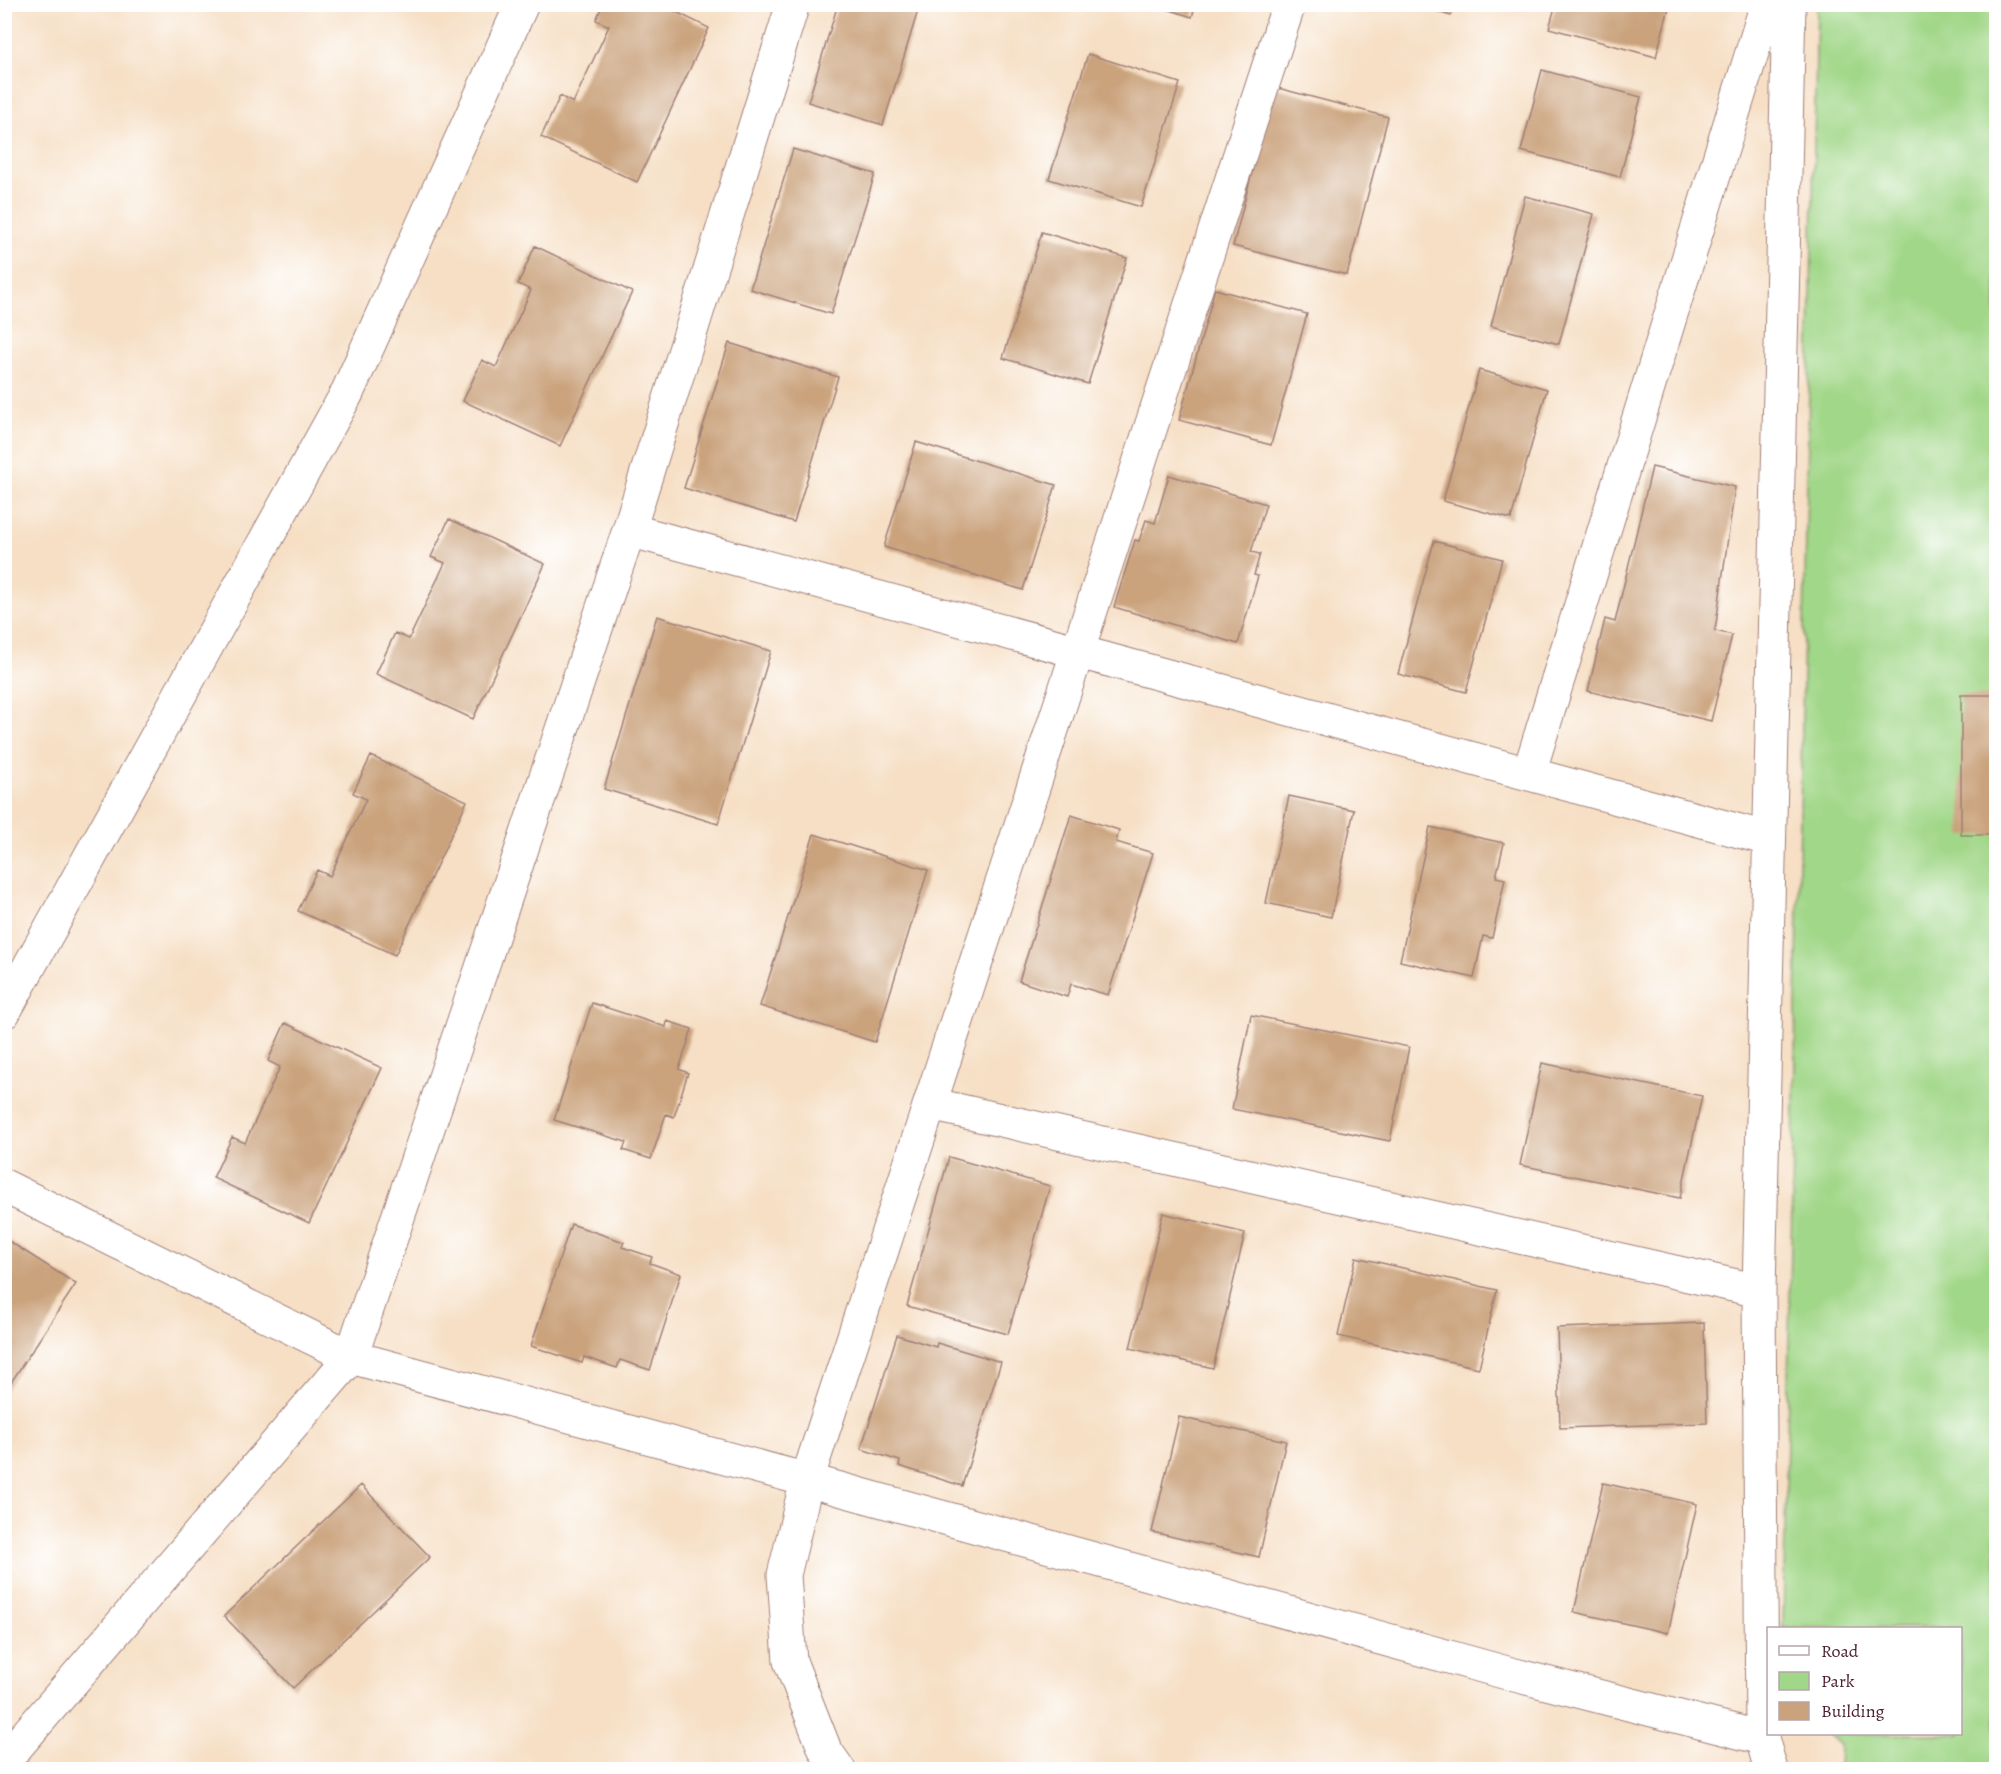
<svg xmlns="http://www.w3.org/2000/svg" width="2001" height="1774" font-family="Alegreya,serif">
  <rect width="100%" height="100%" fill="#fff"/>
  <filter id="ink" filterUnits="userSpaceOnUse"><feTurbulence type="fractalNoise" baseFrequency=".0167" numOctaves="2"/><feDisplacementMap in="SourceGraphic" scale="12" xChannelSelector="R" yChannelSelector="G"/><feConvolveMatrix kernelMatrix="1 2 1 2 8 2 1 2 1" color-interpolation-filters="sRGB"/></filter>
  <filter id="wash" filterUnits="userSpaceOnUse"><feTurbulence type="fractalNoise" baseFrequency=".008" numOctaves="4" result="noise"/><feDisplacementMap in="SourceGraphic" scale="24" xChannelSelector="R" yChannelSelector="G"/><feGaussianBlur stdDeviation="1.35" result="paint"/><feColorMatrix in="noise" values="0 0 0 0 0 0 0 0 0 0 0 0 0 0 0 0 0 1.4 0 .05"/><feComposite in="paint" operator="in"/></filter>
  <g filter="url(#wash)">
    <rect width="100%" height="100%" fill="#f6dfc5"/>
    <path fill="#a1d788" stroke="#767b5a" stroke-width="1.5" d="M1817,5H1996V1769H1839L1840,1745L1828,1734H1960V1628H1783Z"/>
    <g id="blocks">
      <path fill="#caa37d" d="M603,4H660L709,28L637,182L541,137L560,96L573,103L609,26L596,20Z
        M838,4H920L883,125L808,102Z
        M1152,4H1196L1192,17Z
        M1414,4H1454L1451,16Z
        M1556,4H1670L1656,57L1549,28Z
        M1088,54L1180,83L1141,207L1049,179Z
        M1542,70L1641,97L1620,177L1521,151Z
        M1274,87L1388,117L1347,275L1233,246Z
        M793,149L875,174L831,314L750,289Z
        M1525,196L1594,214L1559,344L1491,326Z
        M1042,232L1127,258L1088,384L1003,358Z
        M535,246L632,292L560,446L463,401L482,360L496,367L531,290L518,284Z
        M1215,289L1307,314L1271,445L1179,420Z
        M729,343L838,377L794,522L684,488Z
        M1479,370L1547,389L1511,519L1443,501Z
        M916,442L1056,485L1023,590L884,547Z
        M1652,467L1735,487L1715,631L1732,635L1711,721L1588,691L1605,619L1615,622Z
        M1169,475L1266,504L1251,552L1260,554L1254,575L1258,576L1238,644L1114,607L1135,540L1139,541L1146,520L1155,523Z
        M449,519L545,564L473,719L376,674L395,633L409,639L445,563L431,557Z
        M1434,541L1502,559L1466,692L1398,674Z
        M657,616L771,651L718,824L604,789Z
        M1961,695H1996V835H1961Z
        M371,756L467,801L395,955L298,911L317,870L330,876L366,799L353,793Z
        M1289,796L1354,810L1331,917L1266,903Z
        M1071,815L1119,830L1116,842L1153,853L1108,995L1071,984L1067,997L1019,981Z
        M1430,827L1504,843L1496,877L1505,879L1492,938L1483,936L1474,978L1400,961Z
        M814,834L928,870L875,1042L760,1006Z
        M1995,904H1996V935H1992Z
        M592,1003L666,1027L667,1021L692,1029L679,1069L688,1073L674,1117L666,1114L651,1159L623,1150L626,1142L554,1120Z
        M1251,1015L1409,1047L1390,1141L1232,1109Z
        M285,1023L382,1068L309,1223L213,1178L232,1137L245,1143L280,1067L268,1061Z
        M1542,1063L1702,1096L1680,1198L1520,1165Z
        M949,1157L1050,1186L1008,1334L907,1306Z
        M1163,1213L1245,1233L1213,1368L1130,1348Z
        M571,1224L624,1242L622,1247L652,1257L650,1263L681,1274L650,1370L620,1360L617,1368L584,1357L582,1363L531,1346Z
        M4,1238L76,1284L4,1393Z
        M1356,1257L1497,1290L1479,1368L1338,1336Z
        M1704,1323L1707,1423L1560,1428L1557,1328Z
        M897,1335L936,1347L937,1343L1001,1362L962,1486L899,1466L900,1461L861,1449Z
        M1179,1417L1286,1441L1259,1557L1152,1532Z
        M1603,1483L1697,1504L1668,1633L1574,1612Z
        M361,1485L430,1557L293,1688L224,1616Z"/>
    </g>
  </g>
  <g filter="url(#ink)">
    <use href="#blocks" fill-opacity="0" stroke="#a07f78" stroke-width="1.5"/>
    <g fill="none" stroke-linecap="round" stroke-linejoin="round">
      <defs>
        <path id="minor" d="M629,530L1769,839
          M1529,773L1767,4
          M4,1012L347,393L522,4
          M930,1104L1759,1291
          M4,1186L351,1357L807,1480L1507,1673L1762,1738
          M4,1761L351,1357L629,530L793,4
          M839,1770L825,1750L790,1661L784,1575L807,1480L1289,4
          M1771,1770L1762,1738L1759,1291L1789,4"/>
      </defs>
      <use href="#minor" stroke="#a07f78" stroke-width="35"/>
      <use href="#minor" stroke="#fff" stroke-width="33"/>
    </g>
  </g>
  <rect width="2001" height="1774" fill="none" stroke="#fff" stroke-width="24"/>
  <rect x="1767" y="1627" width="195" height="108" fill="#ffffff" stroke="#b7a5aa" stroke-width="1.5"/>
  <rect x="1779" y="1646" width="30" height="9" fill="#ffffff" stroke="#b7a5aa" stroke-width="1.5"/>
  <text x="1821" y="1657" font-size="18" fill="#4a1f2b">Road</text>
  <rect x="1779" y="1672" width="30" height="18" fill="#a1d788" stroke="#b7a5aa" stroke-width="1.5"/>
  <text x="1821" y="1687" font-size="18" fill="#4a1f2b">Park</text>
  <rect x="1779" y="1702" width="30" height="18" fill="#caa37d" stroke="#b7a5aa" stroke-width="1.5"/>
  <text x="1821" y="1717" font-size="18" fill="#4a1f2b">Building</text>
</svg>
